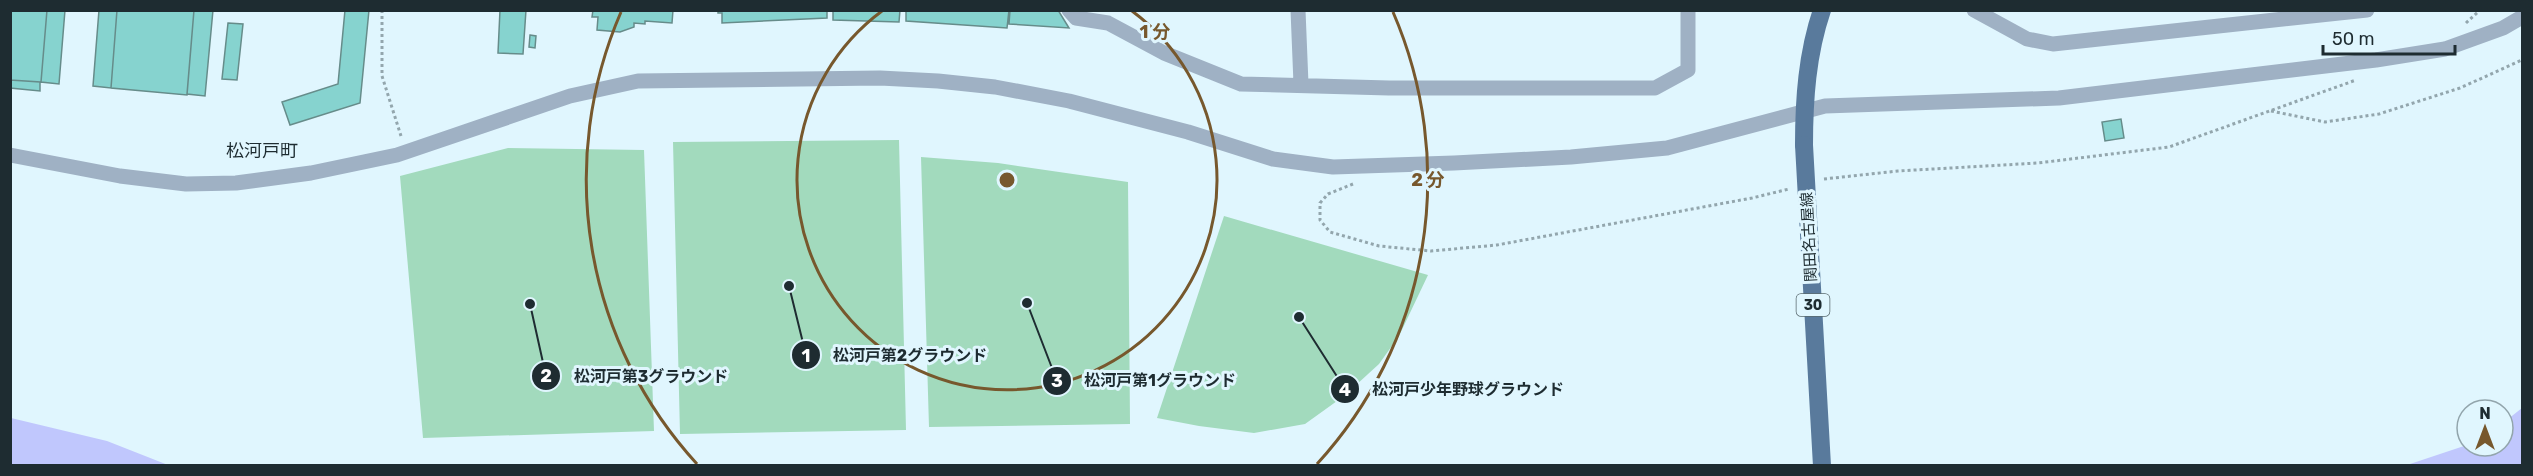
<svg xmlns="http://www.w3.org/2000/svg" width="2533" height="476" font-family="Rubik,'Noto Sans JP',sans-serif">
  <rect width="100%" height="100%" fill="#e0f6fe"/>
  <path fill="#a2dabd" d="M899,140L906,430L680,434L673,142Z
    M508,148L644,150L654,431L423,438L400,176Z
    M921,157L998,163L1128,182L1130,424L929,427Z
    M1224,216L1428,275L1399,336L1379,364L1344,396L1305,424L1254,433L1199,426L1157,418Z"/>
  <path fill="#c0c7fd" d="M2522,408V465H2407L2467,445L2503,446V423Z
    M11,418L107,441L168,465H11Z"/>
  <path fill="#86d3cf" stroke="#668c8a" stroke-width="1.5" d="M10,10H47L41,82L10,80Z
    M47,10H65L59,84L41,82Z
    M99,10H117L111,88L93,86Z
    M117,10H194L187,95L111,88Z
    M194,10H213L205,96L187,94Z
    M345,10H369L360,103L290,125L282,102L338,84Z
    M500,10H526L523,54L498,53Z
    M593,10H673L672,23L645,21V24L634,23V27L620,32L597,30L598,17H592Z
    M718,10H827V18L722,23V13H718Z
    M833,10H900L899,22L833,20Z
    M906,10H1009L1007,28L906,21Z
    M1010,10H1058L1069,28L1009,24Z
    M228,23L243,24L237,80L222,79Z
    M530,35L536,36L535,48L529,47Z
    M10,80L40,82V91L10,88Z
    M2121,119L2124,138L2105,141L2102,122Z"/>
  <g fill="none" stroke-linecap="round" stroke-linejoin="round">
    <path stroke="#93a6ad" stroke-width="3" stroke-dasharray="3 3" stroke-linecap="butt" d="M382,10V76L401,136
      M2466,23L2480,10
      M2271,111L2325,122L2379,114L2460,88L2522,60
      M1824,179L1898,171L2038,163L2169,147L2356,80
      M1353,184L1328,194L1320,203V220L1330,232L1379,246L1431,251L1497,245L1752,198L1789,189"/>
    <path stroke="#9fb1c4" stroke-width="15" d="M1069,10L1076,18L1108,23L1164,53L1241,84L1389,88H1655L1688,70V10
      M1298,10L1301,84
      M1974,10L2027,39L2053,44L2367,10
      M10,155L120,176L186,184L236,183L311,173L397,155L570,96L638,81L880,78L938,81L995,87L1069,101L1188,132L1273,159L1333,167L1454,163L1571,157L1667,148L1825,106L2059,98L2376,60L2445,49L2503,28L2522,17"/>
    <path stroke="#597a9c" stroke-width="18" d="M1804,145C1804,100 1807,54 1822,10"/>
    <path stroke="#597a9c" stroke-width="18" d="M1804,145L1822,466"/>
  </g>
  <g fill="none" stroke="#77582d" stroke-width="3">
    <path d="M1132 11A210 210 0 1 1 882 11"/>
    <path d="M697 464A421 421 0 0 1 621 12M1393 12A421 421 0 0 1 1317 464"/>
  </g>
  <g text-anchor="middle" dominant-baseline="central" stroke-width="6" stroke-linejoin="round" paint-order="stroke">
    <rect fill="#e0f6fe" stroke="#58696e" stroke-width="1.5" x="1796.5" y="294" width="33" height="22" rx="4.5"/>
    <g font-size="14" font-weight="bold" fill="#1e2c31">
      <text x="1813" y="305">30</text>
    </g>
    <g font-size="15" fill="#1e2c31" stroke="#e0f6fe">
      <text transform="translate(1809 237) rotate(-93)">関田名古屋線</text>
    </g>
    <g font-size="18" fill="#1e2c31" stroke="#e0f6fe">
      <text x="262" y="151">松河戸町</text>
    </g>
  </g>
  <circle cx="1007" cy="180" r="9" fill="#77582d" stroke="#e0f6fe" stroke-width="3"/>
  <g font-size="18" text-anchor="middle" font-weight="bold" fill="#77582d" stroke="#e0f6fe" stroke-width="6" stroke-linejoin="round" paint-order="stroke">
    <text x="1155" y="38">1 分</text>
    <text x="1428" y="186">2 分</text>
  </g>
  <path fill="none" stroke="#1e2c31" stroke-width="2" d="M789 286L806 355M530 304L546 376M1027 303L1057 381M1299 317L1345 389"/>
  <g fill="#1e2c31" stroke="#e0f6fe" stroke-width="2">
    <circle cx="789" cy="286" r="6"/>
    <circle cx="530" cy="304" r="6"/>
    <circle cx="1027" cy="303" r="6"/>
    <circle cx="1299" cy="317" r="6"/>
    <circle cx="806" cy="355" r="15"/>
    <circle cx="546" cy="376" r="15"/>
    <circle cx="1057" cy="381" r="15"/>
    <circle cx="1345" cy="389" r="15"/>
  </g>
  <g font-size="18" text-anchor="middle" font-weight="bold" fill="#fff">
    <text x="806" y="362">1</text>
    <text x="546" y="382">2</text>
    <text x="1057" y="387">3</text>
    <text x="1345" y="396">4</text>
  </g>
  <g font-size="16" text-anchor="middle" font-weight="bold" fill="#1e2c31" stroke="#e0f6fe" stroke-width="6" stroke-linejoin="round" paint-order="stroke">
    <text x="910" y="361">松河戸第2グラウンド</text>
    <text x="651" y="382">松河戸第3グラウンド</text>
    <text x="1160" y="386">松河戸第1グラウンド</text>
    <text x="1468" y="395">松河戸少年野球グラウンド</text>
  </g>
  <rect width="2533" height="476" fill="none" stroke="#1e2c31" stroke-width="24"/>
  <g transform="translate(2485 428)"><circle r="28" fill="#e0f6fe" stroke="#92a5ac" stroke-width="1.5"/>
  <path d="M0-4.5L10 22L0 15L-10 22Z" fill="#77582d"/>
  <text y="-9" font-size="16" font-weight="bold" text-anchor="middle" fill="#1e2c31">N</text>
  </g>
  <path d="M2323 45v9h132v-9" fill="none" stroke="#1e2c31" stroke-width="3"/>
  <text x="2332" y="45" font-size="18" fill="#1e2c31" stroke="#e0f6fe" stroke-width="4.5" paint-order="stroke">50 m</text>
</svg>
